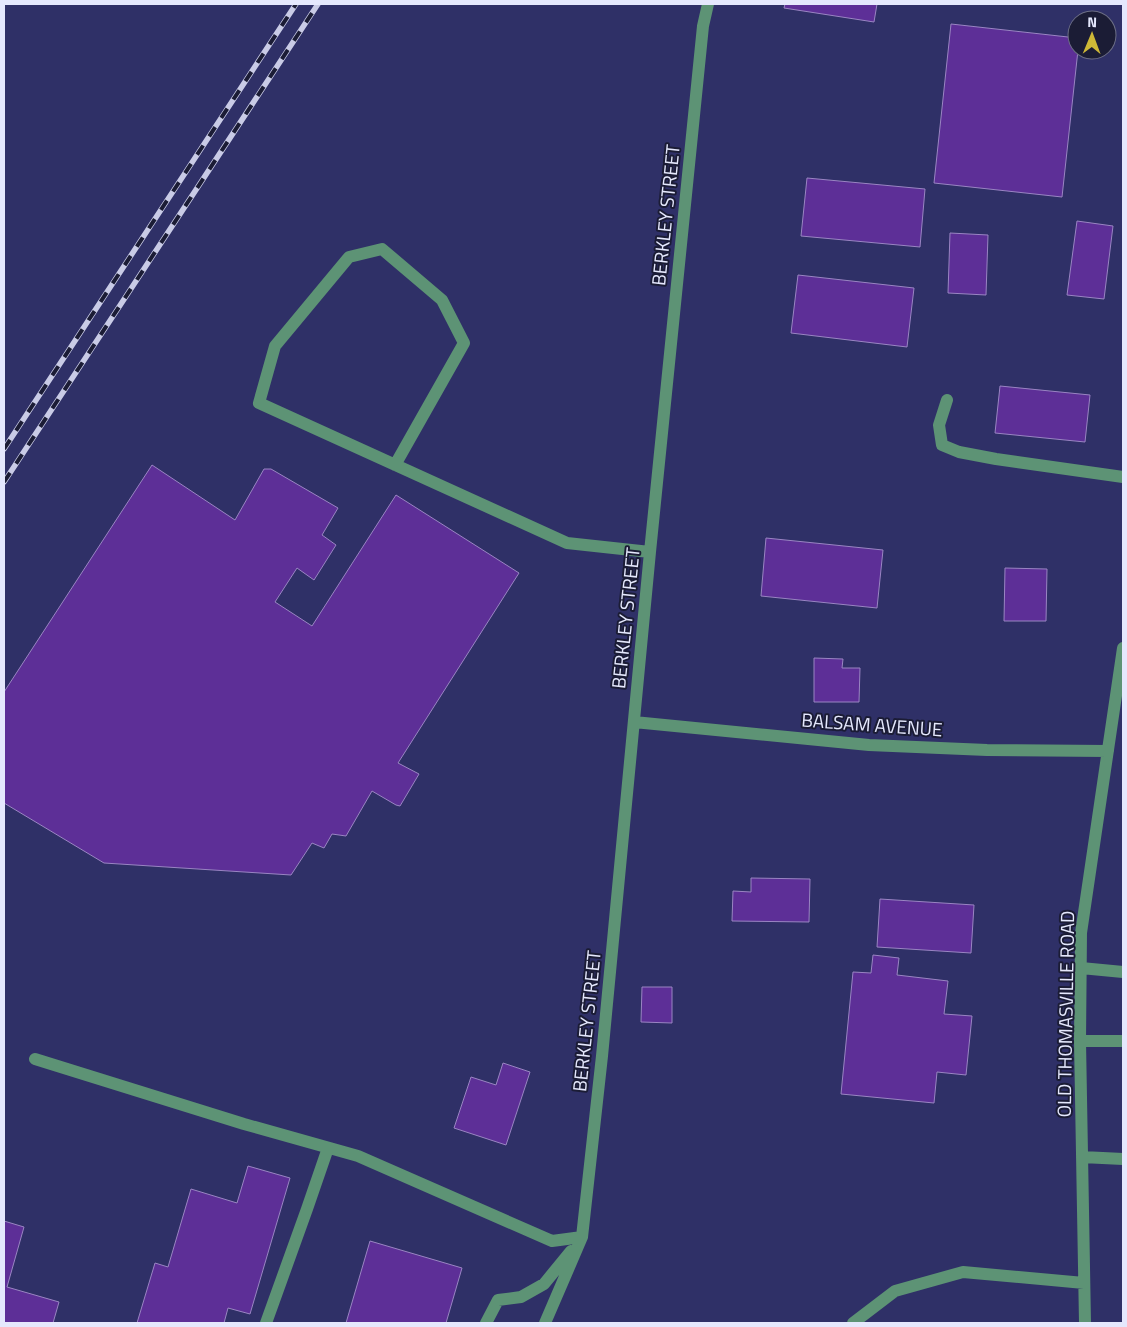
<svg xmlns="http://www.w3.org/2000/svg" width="1127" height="1327" font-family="'Titillium Web',sans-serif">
  <rect width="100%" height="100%" fill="#2f3067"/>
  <path fill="#5d2f97" stroke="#9a85c3" d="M785,4H877L874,22L784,8Z
    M951,24L1077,38V50H1078L1062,197L934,183Z
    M807,178L925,189L920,247L801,236Z
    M1077,221L1113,226L1104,299L1067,295Z
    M950,233L988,235L986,295L948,293Z
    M798,275L914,288L907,347L791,333Z
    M1000,386L1090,395L1085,442L995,433Z
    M152,465L235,520L264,469H271L338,508L322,535L336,545L314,580L297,568L275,602L312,626L396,495L519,573L398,763L419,774L400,806L396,805L372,791L346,836L332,834L324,848L312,843L291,875L104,863L4,803V692Z
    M766,538L883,550L877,608L761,596Z
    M1005,568L1047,569L1046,621H1004Z
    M814,658L843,659L842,668H860L859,702H814Z
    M751,878L810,879L809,922L732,921L733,891L751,892Z
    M880,899L974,905L971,953L877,947Z
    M873,955L899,958L897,975L948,981L944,1014L972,1016L966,1075L937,1072L934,1103L841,1094L853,972L871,973Z
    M642,987H672V1023L641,1022Z
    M503,1063L530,1072L506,1145L454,1128L471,1077L496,1085Z
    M248,1166L290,1178L250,1314L228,1308L224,1323H137L155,1263L168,1267L191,1189L237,1203Z
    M4,1221L24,1227L7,1287L59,1302L53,1323H4Z
    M370,1241L462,1268L446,1323H346Z"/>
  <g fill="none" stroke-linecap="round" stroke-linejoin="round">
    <path stroke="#5d9375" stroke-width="12" d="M947,400L939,425L942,445L959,452L996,459L1123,477
      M395,465L464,343L442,300L382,249L349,257L275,346L259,403L567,543L650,552
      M634,722L869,745L987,750L1108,751
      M1081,968L1123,972
      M1080,1041H1123
      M35,1059L244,1124L358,1156L552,1241L582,1237
      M1082,1157L1123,1159
      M266,1323L307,1209L328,1148
      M486,1323L498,1300L521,1297L544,1284L571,1251
      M545,1323L582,1237L602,1056L650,552L703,26L708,4
      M853,1323L895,1291L963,1272L1084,1283
      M1085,1323L1080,1041L1081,933L1123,648"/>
    <defs>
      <path id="rail" d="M4,449L296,4
        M4,482L318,4"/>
    </defs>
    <use href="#rail" stroke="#c9cbe6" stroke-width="5.5"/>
    <use href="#rail" stroke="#1b1c35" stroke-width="4" stroke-dasharray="11" stroke-linecap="butt"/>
  </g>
  <g text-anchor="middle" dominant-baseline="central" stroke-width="4" stroke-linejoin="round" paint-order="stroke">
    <g font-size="19" fill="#e5e8fd" stroke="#1b1c35">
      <text transform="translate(665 215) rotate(-84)">BERKLEY STREET</text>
      <text transform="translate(625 618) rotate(-84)">BERKLEY STREET</text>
      <text transform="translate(872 724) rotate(4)">BALSAM AVENUE</text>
      <text transform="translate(1065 1014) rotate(-89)">OLD THOMASVILLE ROAD</text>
      <text transform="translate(586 1021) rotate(-84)">BERKLEY STREET</text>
    </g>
  </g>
  <rect width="1127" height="1327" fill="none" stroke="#e5e8fd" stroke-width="10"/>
  <g transform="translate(1092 35) rotate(1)"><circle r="24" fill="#1b1c35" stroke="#6c6e85"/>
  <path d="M0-4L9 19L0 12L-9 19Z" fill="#ceb837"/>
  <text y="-8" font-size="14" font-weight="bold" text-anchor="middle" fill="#e5e8fd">N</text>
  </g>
</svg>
